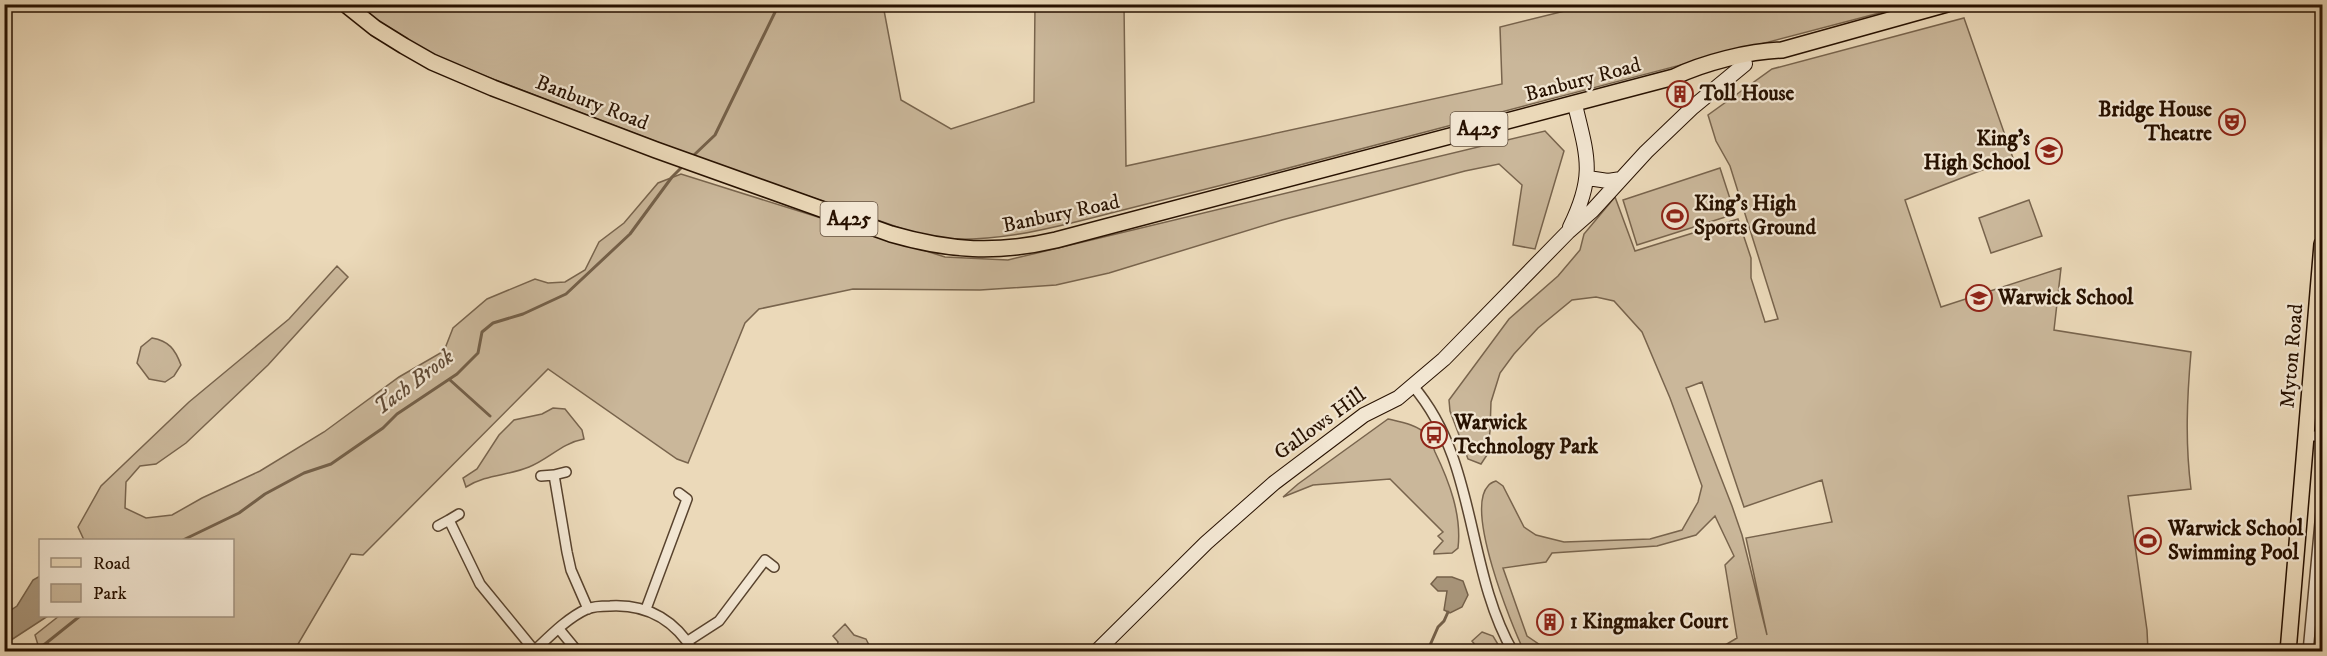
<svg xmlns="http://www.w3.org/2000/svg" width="2327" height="656" font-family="'IM FELL DW Pica',serif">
  <rect width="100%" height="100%" fill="#ebd9b9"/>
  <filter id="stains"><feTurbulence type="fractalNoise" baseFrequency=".00333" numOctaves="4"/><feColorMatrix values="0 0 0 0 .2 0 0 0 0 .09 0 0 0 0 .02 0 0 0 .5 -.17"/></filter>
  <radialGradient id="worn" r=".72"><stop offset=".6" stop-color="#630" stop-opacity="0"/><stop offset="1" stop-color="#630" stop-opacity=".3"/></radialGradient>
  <path fill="#cab79a" stroke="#78644d" stroke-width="1.5" fill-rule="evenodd" d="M358,5H883L901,100L951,129L1034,102L1035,5H1124L1126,166L1502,84L1500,27L1589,5H1910C1694,60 1478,119 1262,175C1214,187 1166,199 1119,211C1053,228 997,244 929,238L704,160L464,68C425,53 391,32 358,5Z
    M1964,18L2013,158L1905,200L1941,307L2061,268L2054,330L2191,352C2187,398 2185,442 2191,489L2128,496L2147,630L2148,651H1715L1737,638L1725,565L1734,556L1715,516L1696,535L1657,546L1552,553L1546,562L1503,568L1527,636L1549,651H1524C1511,624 1465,510 1488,486C1490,483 1493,482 1496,481L1503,486L1524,527L1536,535L1564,542L1650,539L1682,530L1698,502L1702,486L1670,398L1642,332L1614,301L1596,297L1572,300L1538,328L1514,354L1500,373L1491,402L1490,431L1487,455L1481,464L1468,459L1450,411L1449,400L1509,319L1558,276L1580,250L1584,234L1615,197L1635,251L1738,219L1751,258V278L1765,322L1778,319L1730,166L1716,141L1708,115L1772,69ZM1702,382L1744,507L1822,480L1832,522L1746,538L1767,635L1742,535L1732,506L1686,388Z
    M1545,131L1564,151L1535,249L1513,245L1522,185L1499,164L1465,171L1282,220L1109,273L1056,285L980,290L853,289L759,309L745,323L688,463L677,459L548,369L363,555L351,554L294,651H36L49,644L38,645L35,635L59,616H232V540H84L78,527L101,486L189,402L289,319L337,266L348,277L268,365L186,443L156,464L140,466L126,482L125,508L146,518L172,515L202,498L260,471L324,432L399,377L444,351L453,328L487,299L535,279L548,283L565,282L585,270L599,242L624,223L658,183L681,174L945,257L1008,260Z
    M1720,168L1735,214L1637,245L1623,200Z
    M2029,200L2042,236L1991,253L1979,218Z
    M152,338C169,341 175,349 181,365L174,376L165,382L149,379L137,363L141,347Z
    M553,408L565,409L582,430L584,439C562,443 549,459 529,467C507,476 487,474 466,487L463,478L477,469L499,435L514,420L542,414Z
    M1388,419C1401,422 1418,425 1427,435C1431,439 1433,447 1435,452C1449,481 1462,515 1458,548L1452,553L1434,554V551L1443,541L1438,536L1443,532L1390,479L1313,485L1283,497L1298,484Z
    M845,624L854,635L866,639L872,651H836L838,642L833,636Z
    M1482,632L1493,636L1502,651H1480L1472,641Z"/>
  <path fill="#a8957a" stroke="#746049" stroke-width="1.5" d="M40,576V616H48L5,644V614L17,606L33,580Z
    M1437,577H1452L1463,581L1468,595L1462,607L1450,613L1444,610L1447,591H1438L1431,584Z"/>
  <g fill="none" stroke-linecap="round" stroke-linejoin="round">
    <path stroke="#746049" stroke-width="3" d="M694,155L715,135L779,4
      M450,380L490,416
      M183,540L239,513L265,494L304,473L331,464L383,428L397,414L457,374L478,353L482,332L493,323L523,314L566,294L630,234L672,177L682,167
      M35,652L80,616
      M1427,652L1438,627L1444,621L1448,612"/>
    <defs>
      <path id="street" d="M1413,386C1478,462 1465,568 1513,652
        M2306,435L2322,437
        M566,472L554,475L567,552L571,570L588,609
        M541,476L554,475
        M459,514L449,520L480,584L534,650
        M438,526L449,520
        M646,609L687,499L679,493
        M559,629L578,652
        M688,641L719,621L765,560L774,567
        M533,652C549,637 567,618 587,609C594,606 603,606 610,606C647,604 675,620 694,652
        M2308,652L2322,501"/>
      <path id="secondary" d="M1588,178L1608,181L1621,179
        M1570,227C1595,176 1588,158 1575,105
        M1096,652L1206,543L1274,483L1364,415L1398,398L1444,359L1568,232L1592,211L1646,152L1693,107L1745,64"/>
      <path id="primary" d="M345,4L375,28L404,46L432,62L493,88L656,150L891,234C950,251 996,254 1056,240L1674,77C1703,63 1749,51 1782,50L1947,4
        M2288,652L2322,244"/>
    </defs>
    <use href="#street" stroke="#58432e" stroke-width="12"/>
    <use href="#secondary" stroke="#271100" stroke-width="16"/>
    <use href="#primary" stroke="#271100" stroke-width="18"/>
    <use href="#street" stroke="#f2e6d2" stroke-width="9"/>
    <use href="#secondary" stroke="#f2e6d2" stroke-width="14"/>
    <use href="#primary" stroke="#ebd9b9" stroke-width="15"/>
  </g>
  <defs>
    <symbol id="building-ring" viewBox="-11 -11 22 22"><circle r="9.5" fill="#f2e6d2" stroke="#8f2418" stroke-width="1.5"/><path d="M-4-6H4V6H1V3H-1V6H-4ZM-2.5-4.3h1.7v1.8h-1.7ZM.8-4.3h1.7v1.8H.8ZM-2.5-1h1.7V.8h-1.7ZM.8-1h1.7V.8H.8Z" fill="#8f2418"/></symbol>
    <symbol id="theatre-ring" viewBox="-11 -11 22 22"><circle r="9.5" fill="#f2e6d2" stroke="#8f2418" stroke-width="1.5"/><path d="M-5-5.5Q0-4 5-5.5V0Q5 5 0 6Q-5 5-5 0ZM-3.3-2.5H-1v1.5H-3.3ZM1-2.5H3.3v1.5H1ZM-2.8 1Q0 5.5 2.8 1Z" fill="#8f2418"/></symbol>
    <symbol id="school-ring" viewBox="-11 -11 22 22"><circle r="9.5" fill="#f2e6d2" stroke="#8f2418" stroke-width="1.5"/><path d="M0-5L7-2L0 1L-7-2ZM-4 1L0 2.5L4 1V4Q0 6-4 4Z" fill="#8f2418"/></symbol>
    <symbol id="stadium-ring" viewBox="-11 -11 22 22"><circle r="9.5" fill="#f2e6d2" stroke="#8f2418" stroke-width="1.5"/><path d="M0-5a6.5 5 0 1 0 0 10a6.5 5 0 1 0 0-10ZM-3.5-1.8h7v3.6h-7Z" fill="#8f2418"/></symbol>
    <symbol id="bus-ring" viewBox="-11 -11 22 22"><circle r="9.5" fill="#f2e6d2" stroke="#8f2418" stroke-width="1.5"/><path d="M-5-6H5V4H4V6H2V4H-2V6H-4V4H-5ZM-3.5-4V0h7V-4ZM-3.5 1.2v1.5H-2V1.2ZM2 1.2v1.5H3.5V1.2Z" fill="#8f2418"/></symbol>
  </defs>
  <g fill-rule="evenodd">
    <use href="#building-ring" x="1665" y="79" width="30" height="30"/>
    <use href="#theatre-ring" x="2217" y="107" width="30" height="30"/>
    <use href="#school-ring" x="2034" y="136" width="30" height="30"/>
    <use href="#stadium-ring" x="1660" y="201" width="30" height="30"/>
    <use href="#school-ring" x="1964" y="283" width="30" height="30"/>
    <use href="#bus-ring" x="1419" y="420" width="30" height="30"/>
    <use href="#stadium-ring" x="2133" y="526" width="30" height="30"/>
    <use href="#building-ring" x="1535" y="607" width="30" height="30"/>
  </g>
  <g text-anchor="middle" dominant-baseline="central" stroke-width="4.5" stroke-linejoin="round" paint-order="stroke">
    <g fill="#f2e6d2" stroke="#64513f" stroke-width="1.5">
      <rect x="1450.5" y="112" width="57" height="34" rx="4.5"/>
      <rect x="820.5" y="202" width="57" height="34" rx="4.5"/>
    </g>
    <g font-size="20" font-weight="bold" fill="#271100">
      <text x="1479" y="129">A425</text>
      <text x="849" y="219">A425</text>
    </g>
    <g font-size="21" fill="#271100" stroke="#f2e6d2">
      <text transform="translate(1583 80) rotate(-15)">Banbury Road</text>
      <text transform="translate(592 103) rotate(21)">Banbury Road</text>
      <text transform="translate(1061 214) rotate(-12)">Banbury Road</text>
      <text transform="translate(2292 356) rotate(-85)">Myton Road</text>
      <text transform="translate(1320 424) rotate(-36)">Gallows Hill</text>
    </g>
    <g font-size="21" font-weight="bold" fill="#271100" stroke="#f2e6d2" text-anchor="start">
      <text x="1700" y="94">Toll House</text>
      <text x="2212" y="110" text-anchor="end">Bridge House<tspan x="2212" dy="24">Theatre</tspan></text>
      <text x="2030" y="139" text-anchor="end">King's<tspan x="2030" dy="24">High School</tspan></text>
      <text x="1694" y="204">King's High<tspan x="1694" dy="24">Sports Ground</tspan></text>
      <text x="1998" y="298">Warwick School</text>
      <text x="1454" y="423">Warwick<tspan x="1454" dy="24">Technology Park</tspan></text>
      <text x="2168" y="529">Warwick School<tspan x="2168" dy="24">Swimming Pool</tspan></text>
      <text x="1570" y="622">1 Kingmaker Court</text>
    </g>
    <g font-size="22" font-style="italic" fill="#614c37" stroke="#f2e6d2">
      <text transform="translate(414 382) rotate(-37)">Tach Brook</text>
    </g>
  </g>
  <rect width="2327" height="656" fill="none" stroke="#ebd9b9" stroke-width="24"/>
  <rect x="6" y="6" width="2315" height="644" fill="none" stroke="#271100" stroke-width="3"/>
  <rect x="12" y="12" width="2303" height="632" fill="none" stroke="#271100" stroke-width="1.5"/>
  <rect x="39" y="539" width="195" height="78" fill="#f2e6d2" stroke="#a1917e" stroke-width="1.5"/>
  <rect x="51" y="558" width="30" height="9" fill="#ebd9b9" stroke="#a1917e" stroke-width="1.5"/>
  <text x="93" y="569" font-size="18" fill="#271100">Road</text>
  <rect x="51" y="584" width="30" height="18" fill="#cab79a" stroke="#a1917e" stroke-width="1.5"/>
  <text x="93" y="599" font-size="18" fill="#271100">Park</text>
  <rect width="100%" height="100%" filter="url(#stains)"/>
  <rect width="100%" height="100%" fill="url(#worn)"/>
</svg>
